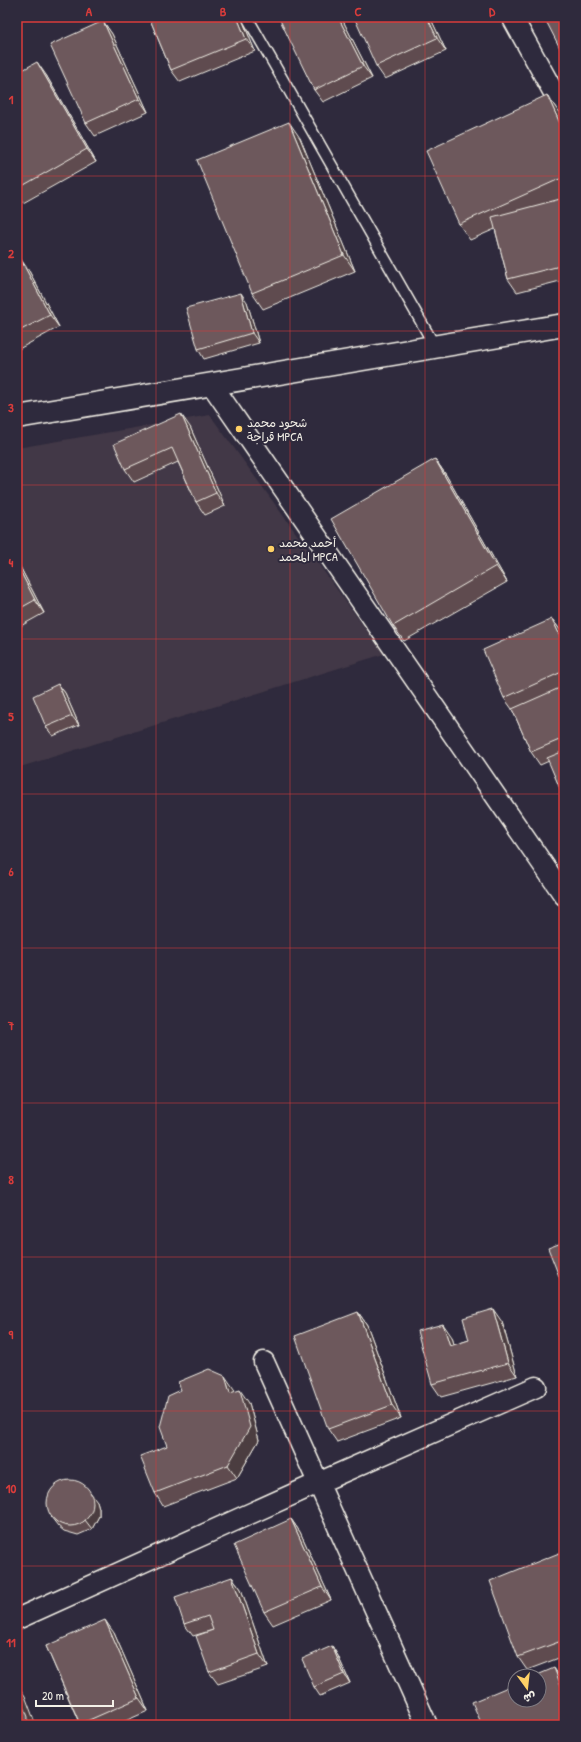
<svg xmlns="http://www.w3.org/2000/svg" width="581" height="1742" font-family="'Patrick Hand','Playpen Sans Arabic',sans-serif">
  <rect width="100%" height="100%" fill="#2f2a3d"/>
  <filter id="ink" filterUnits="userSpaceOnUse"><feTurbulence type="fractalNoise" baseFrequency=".025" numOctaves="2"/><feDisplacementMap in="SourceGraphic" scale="8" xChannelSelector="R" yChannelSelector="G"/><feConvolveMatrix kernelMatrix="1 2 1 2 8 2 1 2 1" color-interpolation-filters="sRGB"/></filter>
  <g filter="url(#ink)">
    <path fill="#423846" d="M210,415L384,654L17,768V448Z"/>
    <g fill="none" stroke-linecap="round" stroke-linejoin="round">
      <defs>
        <path id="lane" d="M247,17L436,348"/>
        <path id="street" d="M512,17L564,111
          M212,385L564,895
          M264,1362L427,1725
          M17,1619L318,1483L536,1387"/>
        <path id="secondary" d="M17,417L564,325"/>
      </defs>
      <use href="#lane" stroke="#f4f1e8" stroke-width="13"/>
      <use href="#street" stroke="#f4f1e8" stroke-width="23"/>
      <use href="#secondary" stroke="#f4f1e8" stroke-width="25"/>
      <use href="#lane" stroke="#2f2a3d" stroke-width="10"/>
      <use href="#street" stroke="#2f2a3d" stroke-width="20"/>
      <use href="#secondary" stroke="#2f2a3d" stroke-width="22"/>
    </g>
    <path fill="#5e4c4f" stroke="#f4f1e8" d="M149,17H241L255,51L180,82L171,70Z
      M282,17H341L372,78L323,102L314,90Z
      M430,17L446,51L385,79L376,66Z
      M103,21L112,34L148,112L95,136L86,123Z
      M17,73L46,75L96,162L23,203L17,195Z
      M547,95L558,111L564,123V197L560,199L564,198V280L517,292L508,279L495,229L470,240L459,224Z
      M300,138L355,271L263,309L252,293Z
      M17,259L29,271L59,327L17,350Z
      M247,302L259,343L204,359L198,349Z
      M190,427L225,506L205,515L196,502L178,462L134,482L125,469Z
      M435,459L446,475L507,582L404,641L393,626Z
      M17,561L44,613L17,628Z
      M552,619L561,631L564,638V798L549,761L540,765L531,752L512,709L504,698Z
      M58,684L65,693L79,725L53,736L46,727Z
      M358,1312L367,1325L401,1418L337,1442L328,1429Z
      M502,1322L517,1376L441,1397L432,1384L452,1337L454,1345L469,1340Z
      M234,1389L235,1392L249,1403L259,1440L237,1478L163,1506L155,1493L167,1446Z
      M97,1501L99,1508V1516L92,1529L78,1535L64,1531L58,1526L51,1517Z
      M291,1519L300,1532L331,1600L273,1625L264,1612Z
      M564,1551V1656L527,1670L518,1657Z
      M232,1577L241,1589L268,1667L218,1684L209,1672L213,1630L193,1636L184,1624Z
      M114,1633L148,1711L116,1725H80L46,1646Z
      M332,1646L338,1656L350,1683L320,1696L314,1687Z"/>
    <path fill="#4c3e40" stroke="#f4f1e8" d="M237,17H241L255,51L246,39Z
      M338,17H341L372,78L363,66Z
      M427,17H430L446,51L437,38Z
      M103,21L112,34L148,112L139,99Z
      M37,62L46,75L96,162L87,149Z
      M547,95L558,111L564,123V132Z
      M289,122L300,138L355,271L344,255Z
      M20,258L29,271L59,327L50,315Z
      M241,293L247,302L259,343L252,333Z
      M181,414L190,427L225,506L216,493Z
      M435,459L446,475L507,582L496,566Z
      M17,561L44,613L35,600L17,565Z
      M552,619L561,631L564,638V644Z
      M58,684L65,693L79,725L72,716Z
      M493,1309L502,1322L517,1376L508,1363Z
      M358,1312L367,1325L401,1418L392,1405Z
      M443,1324L452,1337L458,1359L450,1346Z
      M225,1376L234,1389L239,1406L230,1393Z
      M240,1390L249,1403L259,1440L237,1478L228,1465Z
      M90,1492L97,1501L99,1508V1516L92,1529L85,1520Z
      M291,1519L300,1532L331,1600L322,1587Z
      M232,1577L241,1589L268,1667L259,1654Z
      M105,1620L114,1633L148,1711L139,1698Z
      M332,1646L338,1656L350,1683L344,1674Z
      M554,1668L563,1681L564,1684V1693Z
      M17,1684L25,1696L36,1725H27L17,1688Z"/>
    <path fill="#6d585c" stroke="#f4f1e8" d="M149,17H237L246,39L171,70Z
      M282,17H338L363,66L314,90L279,18Z
      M354,17H427L437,38L376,66Z
      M544,17H564V56Z
      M103,21L139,99L86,123L50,45Z
      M37,62L87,149L17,189V73Z
      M547,95L564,132V177L459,224L426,151Z
      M289,122L344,255L252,293L197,160Z
      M564,198V265L508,279L492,217Z
      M20,258L50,315L17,332V259Z
      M241,293L252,333L198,349L186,308Z
      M564,366V371L562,367Z
      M181,414L216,493L196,502L172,448L125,469L114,444Z
      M435,459L496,566L393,626L331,519Z
      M17,565L35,600L17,610Z
      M552,619L563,642H564V671L504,698L483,650Z
      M58,684L72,716L46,727L33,696Z
      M564,686V738L531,752L512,709Z
      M564,751V798L547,758Z
      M564,1242V1289L548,1248Z
      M493,1309L508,1363L432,1384L417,1331L443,1324L450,1346L469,1340L463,1318Z
      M358,1312L392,1405L328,1429L295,1336Z
      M209,1369L225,1376L230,1393L240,1390L250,1427L228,1465L155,1493L140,1456L167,1446L160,1427L168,1396L181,1390L178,1382Z
      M47 1503a23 23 0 1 1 46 0a23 23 0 1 1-46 0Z
      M291,1519L322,1587L264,1612L234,1545Z
      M564,1551V1640L518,1657L490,1581Z
      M232,1577L259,1654L209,1672L196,1636L213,1630L208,1616L184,1624L175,1597Z
      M105,1620L139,1698L80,1724L46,1646Z
      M332,1646L344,1674L314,1687L302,1659Z
      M554,1668L564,1693V1725H482L472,1702L515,1684V1700H539V1676H535Z
      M17,1688L28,1717L27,1725H17Z"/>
  </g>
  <path fill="none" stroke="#d93c3b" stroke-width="1" stroke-opacity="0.55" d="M156,17V1725M290,17V1725M425,17V1725M17,176H564M17,331H564M17,485H564M17,639H564M17,794H564M17,948H564M17,1103H564M17,1257H564M17,1411H564M17,1566H564"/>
  <g fill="#ffd166" stroke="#2f2a3d" stroke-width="1.5">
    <circle cx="239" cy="429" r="4"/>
    <circle cx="271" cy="549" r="4"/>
  </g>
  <g text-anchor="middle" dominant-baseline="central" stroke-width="4" stroke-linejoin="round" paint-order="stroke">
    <g font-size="12" fill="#f4f1e8" stroke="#2f2a3d" text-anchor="start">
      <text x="247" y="422">شحود محمد<tspan x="247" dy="14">قراجة MPCA</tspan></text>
      <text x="279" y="542">أحمد محمد<tspan x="279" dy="14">المحمد MPCA</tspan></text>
    </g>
  </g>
  <rect width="581" height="1742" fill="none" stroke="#2f2a3d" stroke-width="44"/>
  <g transform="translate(527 1688) rotate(165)"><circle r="19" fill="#2f2a3d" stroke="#7e7a81"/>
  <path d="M0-3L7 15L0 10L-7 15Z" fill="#ffd166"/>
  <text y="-6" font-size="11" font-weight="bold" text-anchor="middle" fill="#f4f1e8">ش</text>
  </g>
  <path d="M36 1700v6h77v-6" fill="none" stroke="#f4f1e8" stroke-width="2"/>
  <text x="42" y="1700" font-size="12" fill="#f4f1e8" stroke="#2f2a3d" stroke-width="3" paint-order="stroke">20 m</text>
  <rect x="22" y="22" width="537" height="1698" fill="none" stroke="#d93c3b" stroke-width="1.5"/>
  <g font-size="13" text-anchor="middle" font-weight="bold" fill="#d93c3b">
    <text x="89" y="16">A</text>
    <text x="223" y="16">B</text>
    <text x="358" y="16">C</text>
    <text x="492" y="16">D</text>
    <text x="11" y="104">1</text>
    <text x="11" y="258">2</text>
    <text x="11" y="412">3</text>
    <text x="11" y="567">4</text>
    <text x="11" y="721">5</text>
    <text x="11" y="876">6</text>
    <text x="11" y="1030">7</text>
    <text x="11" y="1184">8</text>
    <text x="11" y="1339">9</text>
    <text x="11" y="1493">10</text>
    <text x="11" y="1647">11</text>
  </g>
</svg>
